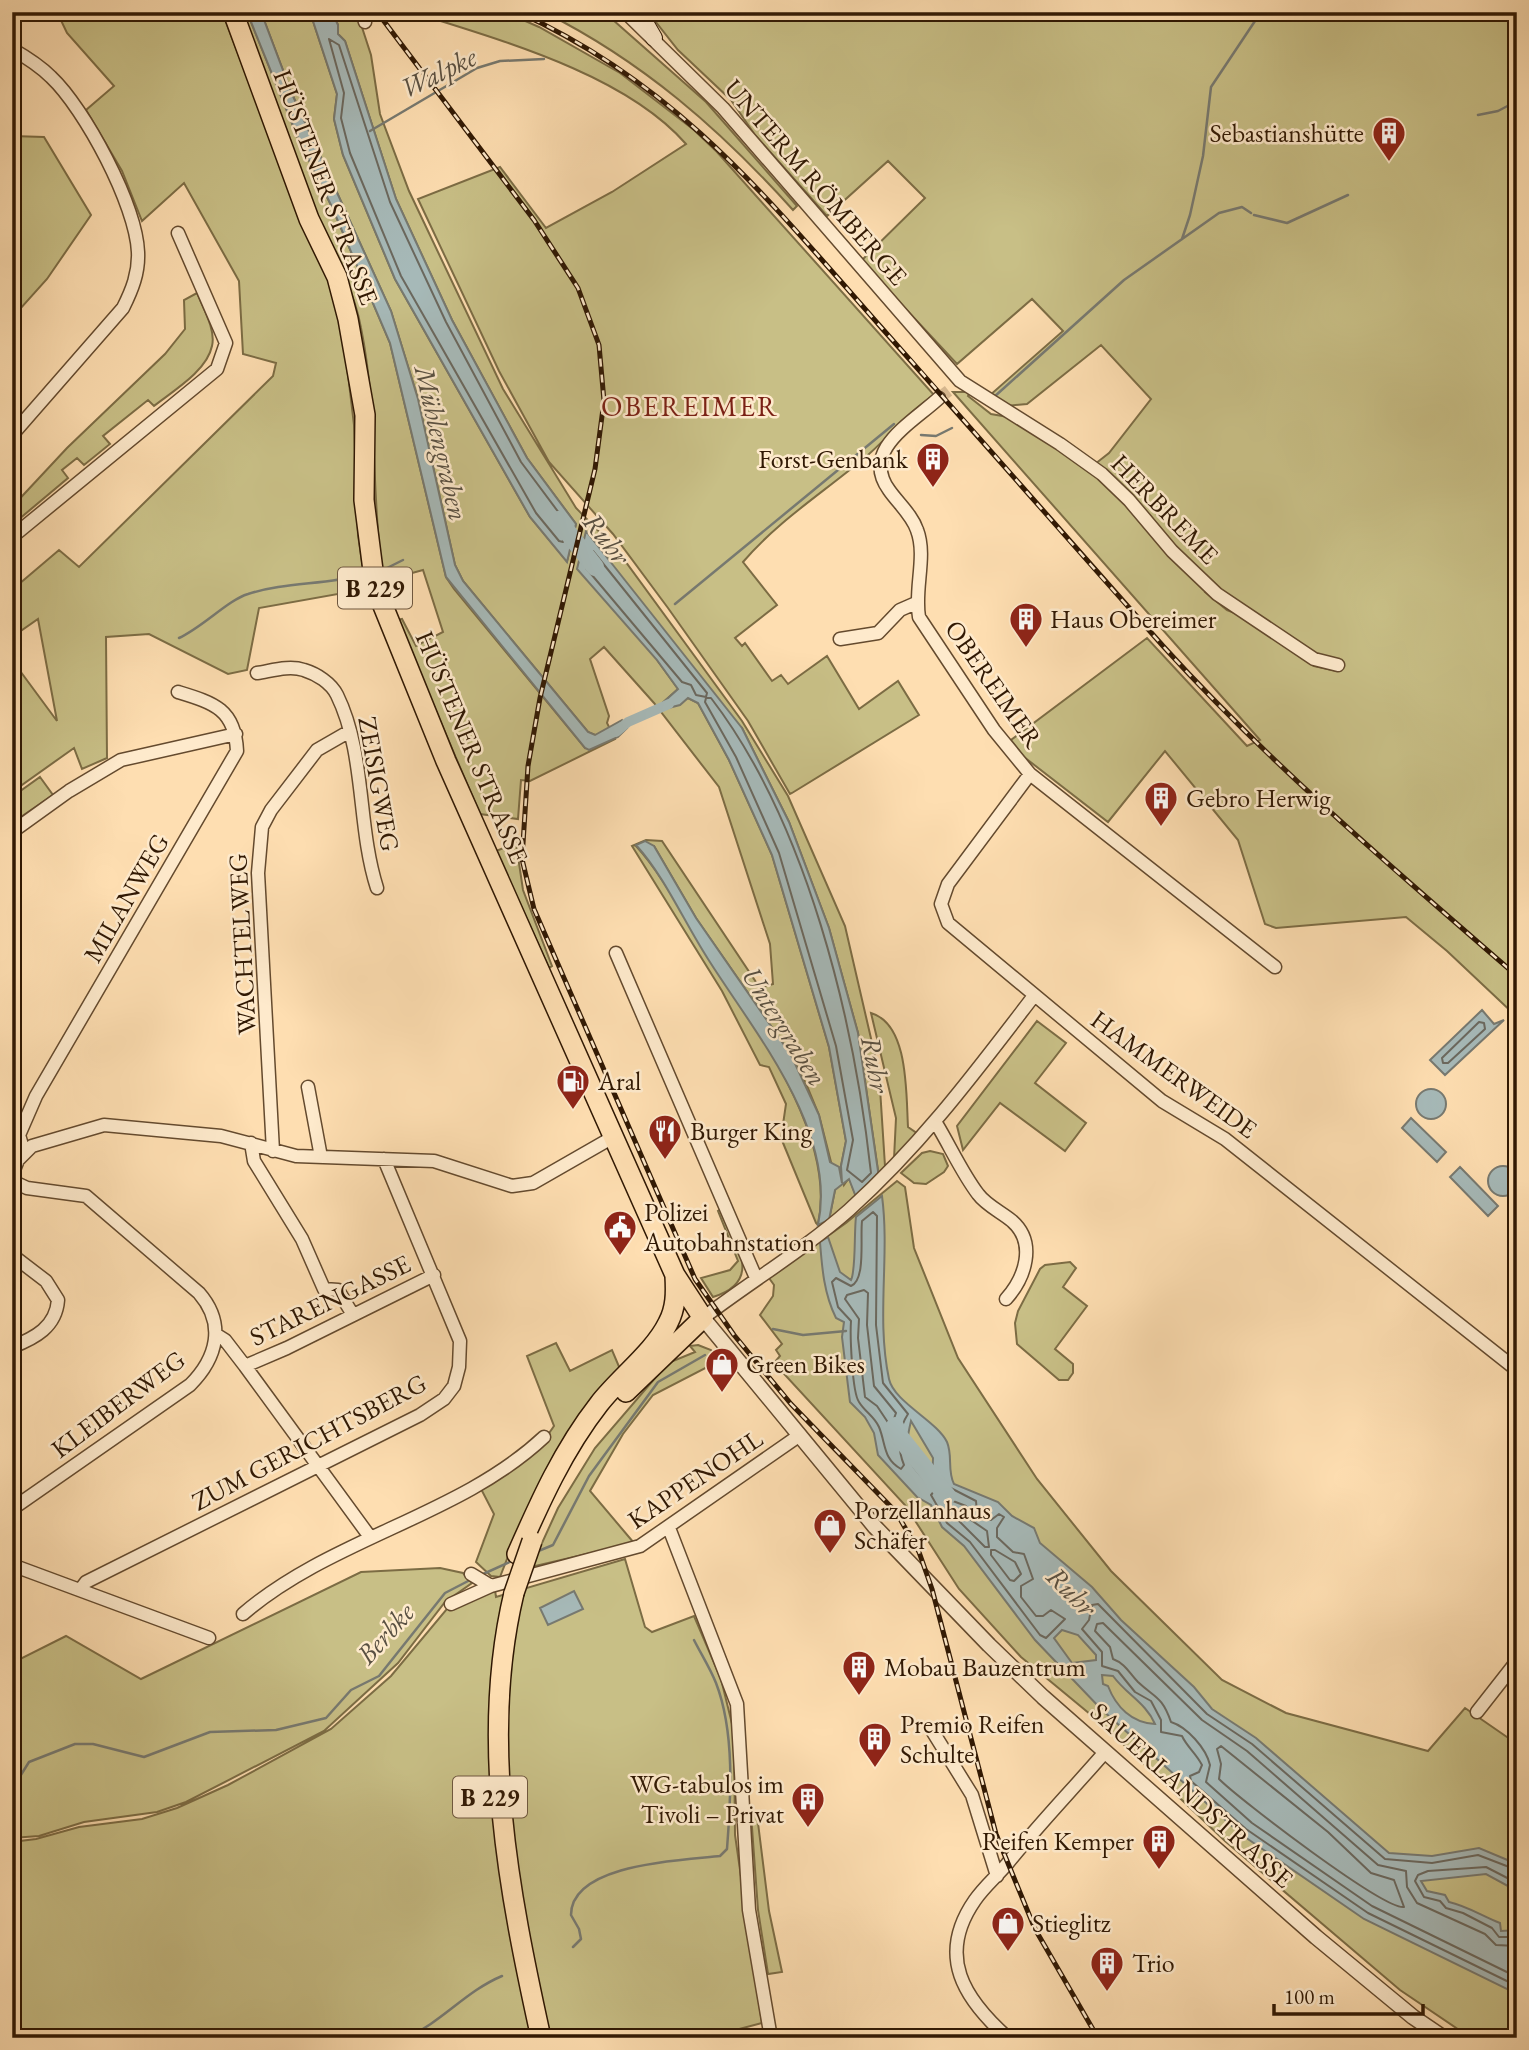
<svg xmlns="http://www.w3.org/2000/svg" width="1529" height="2050" font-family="'EB Garamond',serif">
  <rect width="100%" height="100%" fill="#fedeb1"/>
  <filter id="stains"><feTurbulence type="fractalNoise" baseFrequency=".00286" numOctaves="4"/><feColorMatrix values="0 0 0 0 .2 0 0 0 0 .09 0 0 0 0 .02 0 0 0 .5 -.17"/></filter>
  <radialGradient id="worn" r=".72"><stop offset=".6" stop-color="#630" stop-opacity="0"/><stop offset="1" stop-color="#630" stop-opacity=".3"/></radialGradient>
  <path fill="#c8bf86" stroke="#7c6c44" stroke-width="2" fill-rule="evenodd" d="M57,12H222L303,222L328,277L341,316L354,425L358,535L366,589L259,608L247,670L228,674L149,634L106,637L107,758L82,769L74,748L12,792V660L57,721L38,619L12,637V590L59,550L79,567L273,376L276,363L243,354L239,281L184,183L142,221L122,171L86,110L114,86L67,33Z
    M238,12H247L298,138L332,207L390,343L446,577L454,589L585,748L595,735L588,732L463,581L455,565L418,399L391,311L292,94L261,12H310L337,94L334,119L343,155L395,279L530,517L567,561L576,524L527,458L452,320L396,199L345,41L338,34V25L332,12H357L371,55L380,114L409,191L503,389L576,508L617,550L742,721L788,796L845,926L879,1073L885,1166L879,1178L829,1221L818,1225L816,1223L781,1138L786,1104L769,1067L760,1065L722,991L632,846L646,840L662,841L760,988L773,984L770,944L719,787L654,703L604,647L590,659L609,716L607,723L615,739L530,781L521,780L518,819L480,814L397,620L402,619L416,646L443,632L423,570L383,581C371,497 378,411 361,328C353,283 327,242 308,201C281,140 261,75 238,12ZM657,660L742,728L789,822L829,928L858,1033L879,1177L856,1196L849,1178L844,1185L841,1166L846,1141L829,1047L772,855L729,760L698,703L688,698L658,707L678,689ZM636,846H654L696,918L791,1055L807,1086L819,1115L832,1166L835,1190L829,1220L818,1224C838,1133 748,1017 701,944C681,912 662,874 636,846Z
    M412,12H505L539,27L620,73L694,130L717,152L934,395C906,413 887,440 862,460C821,494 777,522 743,562L777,605L735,638L742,646L745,643L772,681L781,675L788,684L827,656L859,709L898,681L919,715L792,793L790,794L748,721L668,608L613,534L549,462L499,371L418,199L500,167L546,228L612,192L686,144C625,74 500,40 412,12Z
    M544,12H604L706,102L797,206L793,210C720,129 642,61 544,12Z
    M648,12H1517V1017L1447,951L1406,917L1276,928L1265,924L1238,840L1165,751L1108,822L1024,757L1011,740L1147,638L1247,746L1260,740L953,392H970L968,396L991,414L1008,417L1043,437L1106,484L1206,590L1205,592L1227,610L1240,615L1314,666L1337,671L1251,613L1206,578L1095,464L1109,453L1151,399L1101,345L1027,404L1006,406L989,396L1063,331L1032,299L957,364L861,261L925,198L888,161L827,216L755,135L731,100L678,50Z
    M12,136L44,137L91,215L47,279L12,318Z
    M197,293C203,308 216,330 212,346C207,371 173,391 154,406L148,400L103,436L110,444L84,465L77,458L62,470L68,478L12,525V507L67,448L165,354L185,329L184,300Z
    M40,777L53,795L12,823V797Z
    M516,843L523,890L552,966L549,968L496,851Z
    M871,1013C909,1024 906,1094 908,1127L918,1134L894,1159L896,1118Z
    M1037,1021L1066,1043L1035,1083L1086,1123L1065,1151L1000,1103L963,1150L957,1126Z
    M930,1151L943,1154L948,1166L944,1172L926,1184L914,1183L901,1173L922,1153Z
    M897,1181L905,1187L914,1248L958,1358L1037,1479L1111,1571L1222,1680L1286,1713L1428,1751L1465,1708L1517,1744V2038H1471L1400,1990L1225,1841L1102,1724L1021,1657L959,1589L905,1505L774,1363L780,1356L776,1350L782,1344L760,1315L773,1296L774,1285L769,1278L846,1223Z
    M721,1209C735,1243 765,1281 713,1297L701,1278L730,1270L738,1261L718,1211Z
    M1070,1262L1076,1268L1063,1287L1087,1306L1055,1349L1073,1364V1373L1068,1380H1059L1017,1344L1015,1323L1018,1311L1040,1269L1045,1265Z
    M556,1343L570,1371L612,1350L620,1369L514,1541L500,1577L491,1576L476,1562L494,1514L480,1487C511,1472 535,1456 554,1426L527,1356Z
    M698,1345L711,1350L721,1360L653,1395L623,1434L590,1491L634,1543L531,1567L558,1508L595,1448L668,1363L695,1352L690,1346Z
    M625,1559L645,1627L652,1632L694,1616L721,1679L734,1732L735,1835L762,2023L705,2038H12V1842L36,1839L79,1827L142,1819L177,1808L228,1785L331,1729L391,1676L451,1604L495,1590L496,1597Z
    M440,1568L463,1573L472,1583L445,1602L398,1663L324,1731L186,1802L157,1812L84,1822L39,1836L12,1838V1663L66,1636L141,1679L361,1572Z
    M751,1814L757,1815L769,1911L782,1972L768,1974L758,1910Z"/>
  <path fill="#a6b9b8" stroke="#777970" stroke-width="2" fill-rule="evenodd" d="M247,12H261L292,94L391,311L418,399L455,565L463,581L588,732L595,735L622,720L627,728L618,737L589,750L585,748L446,577L390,343L332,207L298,138Z
    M310,12H332L338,25V34L345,41L396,199L452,320L527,458L576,524L567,562L530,517L395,279L343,155L334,119L337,94Z
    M586,531L742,728L789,822L829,928L858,1033L879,1178L856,1197L849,1179L835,1190L829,1220L818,1225C838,1131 754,1032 708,959C684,922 665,877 636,845L645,841L654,846L696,918L791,1055L819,1115L830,1162L839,1167L842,1183L841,1166L846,1141L829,1047L772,855L729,760L698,703L688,698L680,705L660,710L658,707L678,689L657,660L577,569Z
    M1482,1010L1494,1024L1504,1020L1445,1075L1430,1060Z
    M1416 1104a15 15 0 1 1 30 0a15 15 0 1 1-30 0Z
    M1411,1118L1446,1152L1437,1162L1402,1128Z
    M1488 1181a15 15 0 1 1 30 0a15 15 0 1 1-30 0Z
    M1460,1167L1498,1206L1488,1216L1450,1177Z
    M882,1196C890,1256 876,1318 889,1379C894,1402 937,1421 947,1442C953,1456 947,1471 954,1484L998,1502L1012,1516L1034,1528L1040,1543L1092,1587L1121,1620L1194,1687L1212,1709L1256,1738L1389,1853L1432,1856L1479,1848L1517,1864V1891L1486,1874L1421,1881L1427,1891L1445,1895L1449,1902C1467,1906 1482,1916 1500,1923L1501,1931L1517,1930V1994L1364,1919L1242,1835L1101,1709L1035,1640L964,1546L942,1527L931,1505L917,1497L878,1455L874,1433L865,1417L850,1402L842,1337L844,1322L836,1318C824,1294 822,1268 820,1242L828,1237L840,1272L851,1280C856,1271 854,1231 856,1217ZM911,1421L933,1458L932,1487C906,1462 903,1455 911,1421ZM1062,1630L1078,1635L1096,1655V1660L1072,1663L1054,1638ZM1102,1675L1113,1676C1127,1695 1146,1703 1155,1724C1132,1723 1116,1707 1108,1686L1103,1684Z
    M574,1591L583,1609L548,1625L540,1608Z"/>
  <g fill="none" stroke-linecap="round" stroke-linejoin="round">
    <path stroke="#6b685e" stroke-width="2" d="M329,39L339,45L390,202L446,322L521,462L568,525L563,542L559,541L536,513L401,276L350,153L341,118L344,93Z
      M593,551L707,693L706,697L696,695L691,685L682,682L586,568L588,553Z
      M706,698H711C807,823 854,1019 871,1173L862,1182L847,1170L853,1140L836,1046L779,853L736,757L705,702Z
      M1479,1022L1484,1023L1485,1029L1448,1063H1443L1442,1058Z
      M873,1212L877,1216L876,1325L883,1383L908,1414C898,1429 897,1448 904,1465L901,1469C883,1459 886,1444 879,1427C874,1416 865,1412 859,1402C852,1392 850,1335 851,1321L838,1307L832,1282L836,1278L851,1286C866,1280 860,1238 862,1221Z
      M864,1290L868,1293L867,1325L874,1386L896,1413L891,1427L877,1406L865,1397L858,1338L859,1319L845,1299L847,1295Z
      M941,1483L976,1501L977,1513L983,1520H991L999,1514L1004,1517L997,1528V1537L1013,1552L1024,1554L1033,1579L1021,1586V1597L1036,1616H1043L1051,1610L1065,1619L1046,1638L1040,1635L970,1542L947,1523L931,1495Z
      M953,1501L966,1506L971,1520L987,1531L989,1547H985L955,1517L949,1504Z
      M995,1550L1015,1562L1021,1574L1014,1581L1010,1580L991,1555V1550Z
      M1221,1746L1328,1832L1371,1873L1394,1880L1404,1907C1384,1910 1240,1800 1219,1779L1221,1764L1217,1749Z
      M1517,1870L1478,1855L1432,1863L1385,1859L1252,1744L1207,1714L1098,1604L1092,1605L1089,1620L1082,1629L1102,1652V1666L1118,1671L1135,1692L1151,1701L1161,1720V1732L1182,1736C1187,1747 1196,1753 1202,1765L1199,1772L1190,1776L1191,1781L1246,1829L1368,1913L1517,1986
      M1517,1883L1486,1867L1428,1871L1418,1875L1415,1881L1424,1897L1440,1901L1446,1908L1463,1913L1492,1928L1499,1937H1517
      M1517,1946L1496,1945L1485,1934L1417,1903L1407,1887L1406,1871L1378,1865L1247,1751L1202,1720L1103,1623L1097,1624L1095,1631L1110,1647L1113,1659C1126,1664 1129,1673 1138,1682C1155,1698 1162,1696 1171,1722C1187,1727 1206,1748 1210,1765L1206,1782L1252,1823L1372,1906L1517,1977"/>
    <path stroke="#777970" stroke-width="2.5" d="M1478,115L1498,111L1517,101
      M370,131L477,68L500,61L544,59
      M1254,215L1287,223L1348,195
      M1182,239L1190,215L1203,156L1211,87L1261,12
      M994,397L1124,280L1219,213L1242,207L1251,213
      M921,435L936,436L952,428
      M383,570L403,560
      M675,604L894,424
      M179,638C203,627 228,600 248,594C285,582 324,585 362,575
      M773,1329L803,1335L846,1331
      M536,1552L553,1545L589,1476L658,1382L705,1355
      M481,1575L514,1560
      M12,1780L19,1778L29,1762L75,1744H93L144,1757L210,1732L276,1730L326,1718L351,1690L379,1676L445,1593L472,1579
      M573,1947L581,1939L579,1929L571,1915C571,1863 684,1860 720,1856L727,1849C731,1797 735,1732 716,1683C710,1668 701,1654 694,1640
      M406,2038C442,2022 466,1991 502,1976"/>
    <path stroke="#a6b9b8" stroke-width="10" d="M616,732L628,722L669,704"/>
    <path stroke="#a6b9b8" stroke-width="18" d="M558,520L595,567
      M895,1426L898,1435L947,1496"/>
    <path stroke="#d5b68e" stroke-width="12" stroke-dasharray="12 6" stroke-linecap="butt" d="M939,398L952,388"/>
    <defs>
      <path id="minor" d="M362,12L365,22
        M625,12L723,108L960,381L1060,444L1102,474L1129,500L1172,551L1217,594L1314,659L1338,665
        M12,49C26,57 39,65 51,77C85,109 136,205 138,252C139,273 132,290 123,308L12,435
        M939,398C912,423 860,450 889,490C898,503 912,515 917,530C927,556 914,589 919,617L994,730L1030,774L1275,967
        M12,537L217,369L226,343L178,233
        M840,639L878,633L900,610L916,603
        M257,673C271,671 289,665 304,670C317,674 331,683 337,695C366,754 357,826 377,888
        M1030,774L948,884L941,904L948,923L1162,1101L1225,1139L1517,1370
        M12,832L69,791L121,760L236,734
        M616,953L756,1278
        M308,1087L321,1157
        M936,1123C950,1146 962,1173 978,1194C986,1205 1001,1212 1012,1221C1037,1243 1025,1278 1006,1299
        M251,1143L254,1161L302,1239L324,1289L338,1290L353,1315
        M273,1151L258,873L262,827L271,810L317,750L350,731
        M24,1152L19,1135L36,1096L237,751C235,709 214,703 178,692
        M12,1175L18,1160L32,1146L104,1125L221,1136L296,1156L434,1161L512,1186L533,1183L615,1136
        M12,1181L27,1188L86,1196L199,1293C226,1324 217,1358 190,1385L12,1509
        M12,1255L46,1281L58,1300C56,1327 35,1338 12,1347
        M703,1318C750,1282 805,1249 849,1210C922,1144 974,1074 1033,997
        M217,1335L225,1340L245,1366L370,1537
        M245,1366L287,1348L434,1275
        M669,1528L737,1704L749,1910L771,2038
        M12,1565L209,1638
        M471,1574L491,1586
        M80,1590L86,1582L420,1415L444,1399L454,1386L459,1367L460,1341L384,1159
        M451,1604L491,1586L640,1546L800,1435
        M243,1614C331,1538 460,1516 544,1437
        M1477,1712L1517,1661
        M933,1732L972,1795L997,1876
        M1008,2038C964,1999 936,1956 975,1900C984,1887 997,1876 1007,1864C1038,1825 1073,1789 1105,1752"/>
      <path id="tertiary" d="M703,1318L875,1527L989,1645L1043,1697L1316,1937L1413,2017L1444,2038"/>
      <path id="secondary" d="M639,12L654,38"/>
      <path id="primary" d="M233,12L309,219L337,277L348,319L365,415L364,500L375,586L446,761L675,1275L703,1318
        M626,1392L703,1318
        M517,1554C540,1502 563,1450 599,1404C619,1378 654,1352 668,1323C676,1308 676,1293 675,1276
        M514,1593C479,1739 509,1893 541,2038"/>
    </defs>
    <use href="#minor" stroke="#644a2e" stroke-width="15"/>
    <use href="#tertiary" stroke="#644a2e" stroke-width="17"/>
    <use href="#secondary" stroke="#301803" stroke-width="18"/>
    <use href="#primary" stroke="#301803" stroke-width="22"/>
    <use href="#minor" stroke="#feeacc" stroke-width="12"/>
    <use href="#tertiary" stroke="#feeacc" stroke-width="14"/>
    <use href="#secondary" stroke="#feeacc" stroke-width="16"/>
    <use href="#primary" stroke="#fedeb1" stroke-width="19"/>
    <defs>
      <path id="rail" d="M377,12L534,220L578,288L599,345L604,401L595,469L540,698L528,766L522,859L534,909L695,1279L734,1335L791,1404L896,1512L919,1552L932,1589L996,1834L1035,1929L1098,2038
        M518,12C678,85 767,198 880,326C975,432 1068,540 1163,646C1272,766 1395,870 1517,976"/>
    </defs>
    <use href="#rail" stroke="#301803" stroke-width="5"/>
    <use href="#rail" stroke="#feeacc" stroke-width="2.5" stroke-dasharray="8" stroke-linecap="butt"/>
    <defs>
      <path id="primary-bridge" d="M514,1593L532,1541"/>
    </defs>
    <use href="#primary-bridge" stroke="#301803" stroke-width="22" stroke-linecap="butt"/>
    <use href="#primary-bridge" stroke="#fedeb1" stroke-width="19"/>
  </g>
  <defs>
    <symbol id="building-pin" viewBox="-11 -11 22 30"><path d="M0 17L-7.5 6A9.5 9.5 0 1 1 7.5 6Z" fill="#8f2418" stroke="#feeacc"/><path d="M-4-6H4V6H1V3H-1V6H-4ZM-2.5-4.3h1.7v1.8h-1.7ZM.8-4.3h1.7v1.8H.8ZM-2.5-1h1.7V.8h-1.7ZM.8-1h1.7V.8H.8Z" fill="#fff"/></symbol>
    <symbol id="fuel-pin" viewBox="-11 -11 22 30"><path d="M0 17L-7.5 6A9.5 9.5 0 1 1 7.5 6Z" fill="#8f2418" stroke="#feeacc"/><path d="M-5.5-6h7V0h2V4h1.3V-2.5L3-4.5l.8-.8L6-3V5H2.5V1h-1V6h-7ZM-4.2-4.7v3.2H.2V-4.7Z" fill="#fff"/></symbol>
    <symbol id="restaurant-pin" viewBox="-11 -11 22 30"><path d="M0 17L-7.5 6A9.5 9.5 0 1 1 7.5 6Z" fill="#8f2418" stroke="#feeacc"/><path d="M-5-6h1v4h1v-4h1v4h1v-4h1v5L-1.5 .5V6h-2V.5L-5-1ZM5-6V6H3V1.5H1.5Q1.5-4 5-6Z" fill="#fff"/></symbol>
    <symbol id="civic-pin" viewBox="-11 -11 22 30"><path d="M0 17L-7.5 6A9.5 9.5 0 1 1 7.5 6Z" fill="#8f2418" stroke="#feeacc"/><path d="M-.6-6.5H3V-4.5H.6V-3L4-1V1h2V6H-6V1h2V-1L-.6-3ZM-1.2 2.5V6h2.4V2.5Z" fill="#fff"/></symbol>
    <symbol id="shop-pin" viewBox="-11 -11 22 30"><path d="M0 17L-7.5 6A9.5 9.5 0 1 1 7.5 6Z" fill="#8f2418" stroke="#feeacc"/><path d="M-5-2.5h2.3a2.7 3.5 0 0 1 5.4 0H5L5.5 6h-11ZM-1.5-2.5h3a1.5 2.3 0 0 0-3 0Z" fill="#fff"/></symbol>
  </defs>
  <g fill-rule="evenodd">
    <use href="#building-pin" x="1370" y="114" width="38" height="52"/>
    <use href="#building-pin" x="914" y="440" width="38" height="52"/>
    <use href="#building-pin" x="1007" y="600" width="38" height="52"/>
    <use href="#building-pin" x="1142" y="779" width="38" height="52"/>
    <use href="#fuel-pin" x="554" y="1062" width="38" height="52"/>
    <use href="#restaurant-pin" x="646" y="1112" width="38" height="52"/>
    <use href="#civic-pin" x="601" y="1208" width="38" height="52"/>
    <use href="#shop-pin" x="703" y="1345" width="38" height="52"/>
    <use href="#shop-pin" x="811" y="1506" width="38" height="52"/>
    <use href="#building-pin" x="840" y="1648" width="38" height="52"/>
    <use href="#building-pin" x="856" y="1720" width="38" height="52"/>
    <use href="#building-pin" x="789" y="1780" width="38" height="52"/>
    <use href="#building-pin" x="1140" y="1822" width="38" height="52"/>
    <use href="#shop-pin" x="989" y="1904" width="38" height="52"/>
    <use href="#building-pin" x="1088" y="1944" width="38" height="52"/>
  </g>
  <g text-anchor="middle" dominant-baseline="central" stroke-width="5" stroke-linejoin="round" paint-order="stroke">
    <g fill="#feeacc" stroke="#6e573f" stroke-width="2">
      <rect x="338" y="567.5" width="74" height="41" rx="5"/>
      <rect x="453" y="1776.5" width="74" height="41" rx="5"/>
    </g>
    <g font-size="24" font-weight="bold" fill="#301803">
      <text x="375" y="588">B 229</text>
      <text x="490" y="1797">B 229</text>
    </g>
    <g font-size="26" fill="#301803" stroke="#feeacc" text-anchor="start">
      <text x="1364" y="133" text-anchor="end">Sebastianshütte</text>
      <text x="908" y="459" text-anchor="end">Forst-Genbank</text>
      <text x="1050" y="619">Haus Obereimer</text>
      <text x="1186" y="798">Gebro Herwig</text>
      <text x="598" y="1081">Aral</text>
      <text x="690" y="1131">Burger King</text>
      <text x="644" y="1212">Polizei<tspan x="644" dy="30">Autobahnstation</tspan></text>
      <text x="746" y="1364">Green Bikes</text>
      <text x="854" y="1510">Porzellanhaus<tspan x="854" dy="30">Schäfer</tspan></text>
      <text x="884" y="1667">Mobau Bauzentrum</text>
      <text x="900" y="1724">Premio Reifen<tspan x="900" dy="30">Schulte</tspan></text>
      <text x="784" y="1784" text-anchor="end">WG-tabulos im<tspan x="784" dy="30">Tivoli – Privat</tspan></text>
      <text x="1134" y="1841" text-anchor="end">Reifen Kemper</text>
      <text x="1032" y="1923">Stieglitz</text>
      <text x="1132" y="1963">Trio</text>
    </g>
    <g font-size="26" fill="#301803" stroke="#feeacc">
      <text transform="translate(816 182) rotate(49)">UNTERM RÖMBERGE</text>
      <text transform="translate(326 187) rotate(69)">HÜSTENER STRASSE</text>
      <text transform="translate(1165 509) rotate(46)">HERBREME</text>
      <text transform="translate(994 684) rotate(55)">OBEREIMER</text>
      <text transform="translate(472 747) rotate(67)">HÜSTENER STRASSE</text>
      <text transform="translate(379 784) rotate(80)">ZEISIGWEG</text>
      <text transform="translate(126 898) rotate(-60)">MILANWEG</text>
      <text transform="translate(242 944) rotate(-93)">WACHTELWEG</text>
      <text transform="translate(1174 1074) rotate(36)">HAMMERWEIDE</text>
      <text transform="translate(330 1300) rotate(-26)">STARENGASSE</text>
      <text transform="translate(118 1404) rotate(-37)">KLEIBERWEG</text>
      <text transform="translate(309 1442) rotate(-28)">ZUM GERICHTSBERG</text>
      <text transform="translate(695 1479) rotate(-34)">KAPPENOHL</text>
      <text transform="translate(1192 1795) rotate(42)">SAUERLANDSTRASSE</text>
    </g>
    <g font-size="28" font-style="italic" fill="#595042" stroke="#feeacc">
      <text transform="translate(438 72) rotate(-26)">Walpke</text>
      <text transform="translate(442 443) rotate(77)">Mühlengraben</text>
      <text transform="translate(607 538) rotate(52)">Ruhr</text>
      <text transform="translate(785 1026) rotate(58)">Untergraben</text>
      <text transform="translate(876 1064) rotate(79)">Ruhr</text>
      <text transform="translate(1072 1591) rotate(45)">Ruhr</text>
      <text transform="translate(385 1633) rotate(-48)">Berbke</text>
    </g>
    <g font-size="28" letter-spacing="2" fill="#7a1f14" stroke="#feeacc">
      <text x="690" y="406">OBEREIMER</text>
    </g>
  </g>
  <rect width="1529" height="2050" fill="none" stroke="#fedeb1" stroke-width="42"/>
  <rect x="14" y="14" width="1501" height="2022" fill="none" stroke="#301803" stroke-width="3.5"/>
  <rect x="21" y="21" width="1487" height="2008" fill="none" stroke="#301803" stroke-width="2"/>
  <path d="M1274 2004v10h149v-10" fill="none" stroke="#301803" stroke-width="3.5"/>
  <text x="1284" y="2004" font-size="21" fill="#301803" stroke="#feeacc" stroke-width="5" paint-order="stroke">100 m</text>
  <rect width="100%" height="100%" filter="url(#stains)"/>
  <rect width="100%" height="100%" fill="url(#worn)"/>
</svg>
